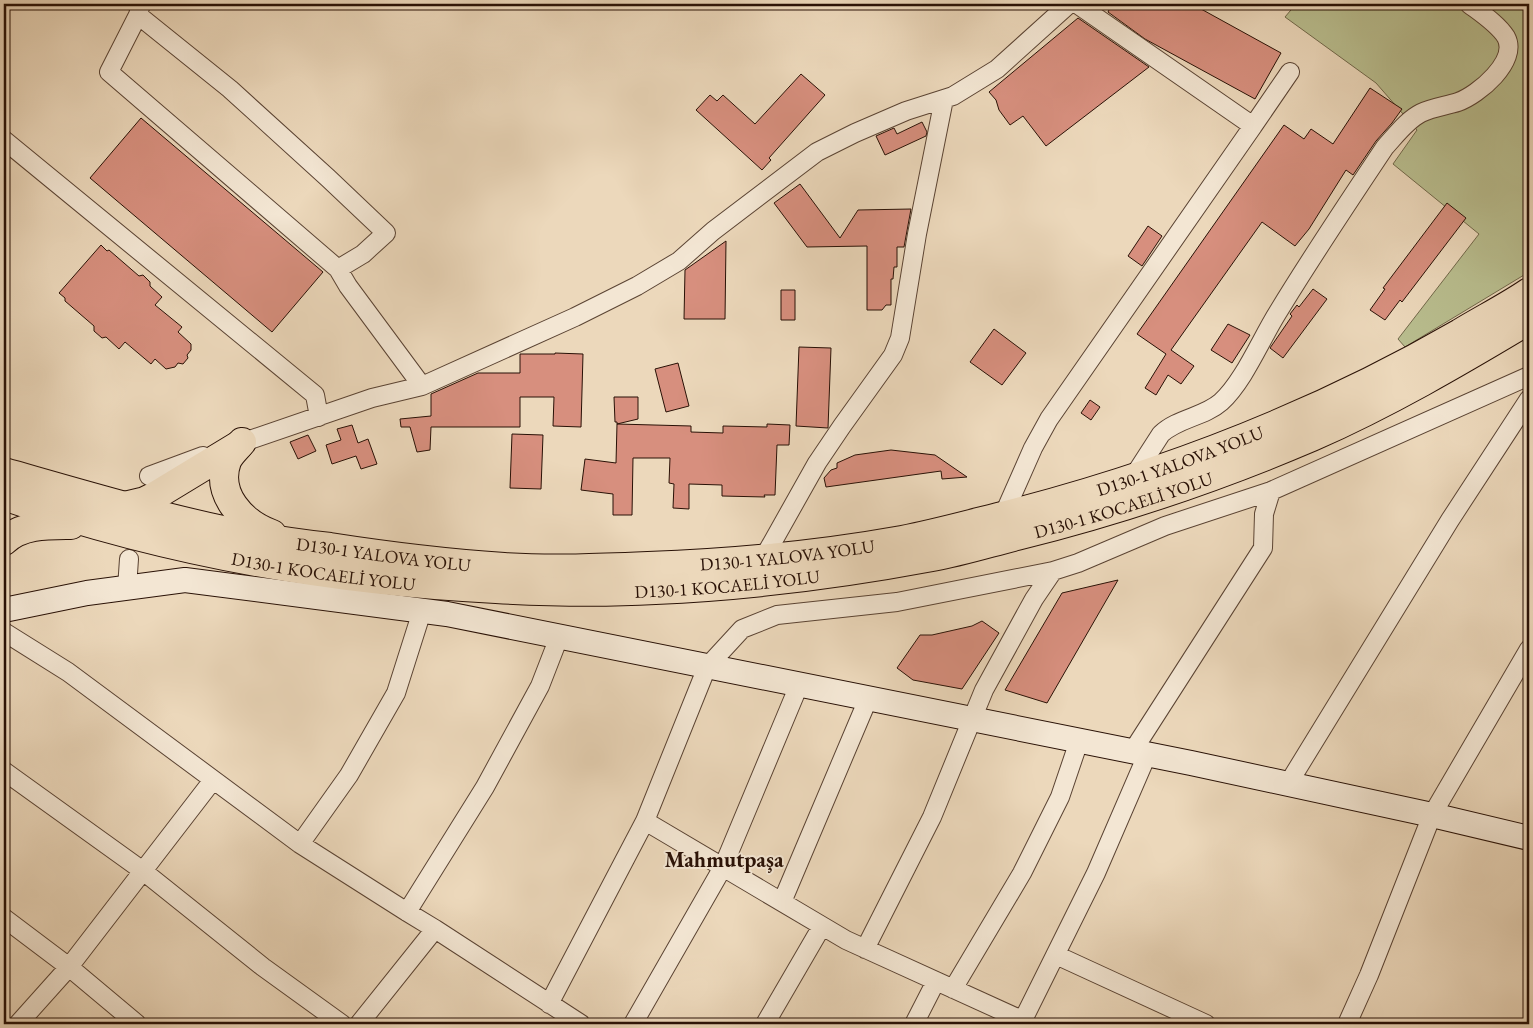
<svg xmlns="http://www.w3.org/2000/svg" width="1533" height="1028" font-family="'EB Garamond',serif">
  <rect width="100%" height="100%" fill="#ecd8bb"/>
  <filter id="stains"><feTurbulence type="fractalNoise" baseFrequency=".004" numOctaves="4"/><feColorMatrix values="0 0 0 0 .2 0 0 0 0 .09 0 0 0 0 .02 0 0 0 .5 -.17"/></filter>
  <radialGradient id="worn" r=".72"><stop offset=".6" stop-color="#630" stop-opacity="0"/><stop offset="1" stop-color="#630" stop-opacity=".3"/></radialGradient>
  <path fill="#b9be8f" stroke="#71684a" d="M1296,4H1529V272L1405,347L1398,339L1479,234L1393,164L1417,130L1376,83L1285,17Z"/>
  <path fill="#d78f7e" stroke="#291106" d="M1112,4H1192L1281,53L1255,99L1145,39L1108,12Z
    M1078,18L1149,67L1046,146L1023,116L1010,125L999,110L996,100L989,92Z
    M801,74L825,95L769,158L771,160L762,170L696,110L710,95L717,101L723,95L755,124Z
    M1370,88L1402,109L1392,123L1376,141L1353,175L1346,170L1309,229L1295,246L1262,222L1171,350L1194,366L1181,384L1168,375L1156,395L1145,388L1166,354L1137,334L1284,125L1304,139L1311,129L1333,144Z
    M141,118L323,272L272,332L90,178Z
    M922,122L927,132L926,136L885,155L876,136L894,128L897,134Z
    M800,184L840,238L858,210L911,209L904,247H897V267H894L893,279H891V305H886L882,310H867V246L807,247L774,203Z
    M1447,203L1466,218L1402,302L1400,300L1385,320L1370,310L1385,289L1383,288Z
    M1148,226L1162,236L1142,266L1128,256Z
    M726,241L725,319H684L685,270Z
    M101,245L107,251L109,250L139,276L143,275L150,282V286L162,297L155,305L182,327L178,332L191,344V350L187,355L188,358L183,364L178,363L175,367L166,369L155,359L151,364L125,342L119,349L106,337L102,338L94,331V326L65,301V298L59,293Z
    M1313,289L1327,299L1283,358L1270,348L1292,316L1290,314L1297,305L1299,307Z
    M781,290H795V320H781Z
    M1228,324L1250,335L1232,363L1211,350Z
    M994,329L1026,353L1002,385L970,362Z
    M799,347L831,348L828,428L796,426Z
    M555,353L583,354L581,427L553,426L554,397H520V427H431L430,450L417,452L410,427H401L400,419L431,416V394L478,373H520V354H555Z
    M678,363L689,406L666,412L655,369Z
    M614,397H638V419L617,424V422H615Z
    M1090,400L1100,407L1091,420L1081,413Z
    M617,424L691,426V432L723,433V426L767,427V424L790,425L789,445H777L775,495H764L765,497L722,496V485L689,484V509L673,508L674,484L669,483L670,458H633L632,515H613V494L581,490L585,459L616,463Z
    M352,425L358,443L368,439L377,464L361,469L356,456L332,464L326,445L341,440L337,429Z
    M512,434L543,435L541,489L510,488Z
    M308,435L316,451L298,459L290,442Z
    M891,450L935,455L967,477L942,479L941,471L826,487L824,478L831,470L837,468V463L855,455Z
    M1118,580L1047,703L1005,690L1062,593Z
    M982,621L999,633L962,689L913,680L897,668L920,635H932L972,626Z"/>
  <g fill="none" stroke-linecap="round" stroke-linejoin="round">
    <defs>
      <path id="minor" d="M141,4L138,15L109,72L338,269L348,286L422,386
        M138,15L230,89L328,178L386,233L363,254L338,269
        M1253,126L1290,72
        M4,140L315,395L319,417
        M232,446L372,398L422,386L575,317L637,286L679,261L713,231L817,152L855,133L906,111L953,96L997,69L1069,4
        M149,476L203,456
        M1132,479L1161,434C1178,418 1204,417 1221,402C1244,381 1261,339 1278,312C1312,256 1349,201 1385,147C1396,135 1407,120 1421,113C1433,107 1446,106 1458,102C1478,95 1519,61 1506,37C1498,24 1481,13 1469,4
        M1003,516L1033,448L1049,419L1253,126L1077,4
        M763,559L817,463L842,426L893,355L900,338L917,234L944,99
        M127,588L129,559
        M4,632L68,672L300,844L407,912L435,929L581,1024
        M1132,752L1263,548L1264,514L1271,491
        M4,771L143,871L263,967L342,1024
        M1288,784L1450,520L1529,399
        M645,821L846,940L1024,1021
        M300,844L349,775L396,693L422,611
        M782,902L868,699
        M407,912L485,787L540,686L559,637
        M4,918L69,967L137,1024
        M865,949L932,817L984,690L1034,599L1053,571L1078,563L1165,526L1271,491L1529,376
        M1056,955L1206,1024
        M953,989L1022,873L1060,797L1079,741
        M549,1004L645,821L707,667L742,629L777,615L897,602L1053,571
        M18,1024L69,967L213,780
        M359,1024L435,929
        M633,1024L723,867L799,685
        M765,1024L822,926
        M914,1024L936,981
        M1021,1024L1096,873L1147,755
        M1347,1024L1369,975L1432,815L1529,649"/>
      <path id="secondary" d="M4,610L87,593L185,580L447,614L1191,763L1432,815L1529,838"/>
      <g id="trunk">
        <path d="M242,442C237,448 230,454 227,461C215,494 242,523 272,534"/>
        <path id="s1" d="M4,472C78,493 152,515 227,531C261,538 296,543 330,547C388,556 446,563 504,567C552,570 600,568 648,566C733,563 818,555 902,540C938,533 974,523 1010,514C1169,473 1318,415 1460,333C1483,319 1507,307 1529,292"/>
        <path id="s2" d="M4,496C162,551 329,581 496,589C549,592 602,593 655,590C748,586 841,574 932,557C961,552 989,543 1017,536C1118,511 1216,478 1312,437C1387,404 1459,362 1529,320"/>
        <path d="M124,506L145,501L155,496L239,445"/>
        <path d="M4,541C22,524 48,525 71,525"/>
      </g>
    </defs>
    <use href="#minor" stroke="#5a4333" stroke-width="20"/>
    <use href="#secondary" stroke="#291106" stroke-width="26"/>
    <use href="#trunk" stroke="#291106" stroke-width="30"/>
    <use href="#minor" stroke="#f3e6d3" stroke-width="18"/>
    <use href="#secondary" stroke="#f3e6d3" stroke-width="24"/>
    <use href="#trunk" stroke="#ecd8bb" stroke-width="28"/>
  </g>
  <g text-anchor="middle" dominant-baseline="central" stroke-width="4" stroke-linejoin="round" paint-order="stroke">
    <g font-size="18" fill="#291106" stroke="#f3e6d3">
      <text stroke="none"><textPath href="#s1" startOffset="1199">D130-1 YALOVA YOLU</textPath></text>
      <text stroke="none"><textPath href="#s2" startOffset="1139">D130-1 KOCAELİ YOLU</textPath></text>
      <text stroke="none"><textPath href="#s1" startOffset="389">D130-1 YALOVA YOLU</textPath></text>
      <text stroke="none"><textPath href="#s1" startOffset="794">D130-1 YALOVA YOLU</textPath></text>
      <text stroke="none"><textPath href="#s2" startOffset="329">D130-1 KOCAELİ YOLU</textPath></text>
      <text stroke="none"><textPath href="#s2" startOffset="734">D130-1 KOCAELİ YOLU</textPath></text>
    </g>
    <g font-size="22" font-weight="bold" fill="#291106" stroke="#f3e6d3">
      <text x="724" y="859">Mahmutpaşa</text>
    </g>
  </g>
  <rect width="1533" height="1028" fill="none" stroke="#ecd8bb" stroke-width="20"/>
  <rect x="5" y="5" width="1523" height="1018" fill="none" stroke="#291106" stroke-width="2.5"/>
  <rect x="10" y="10" width="1513" height="1008" fill="none" stroke="#291106"/>
  <rect width="100%" height="100%" filter="url(#stains)"/>
  <rect width="100%" height="100%" fill="url(#worn)"/>
</svg>
